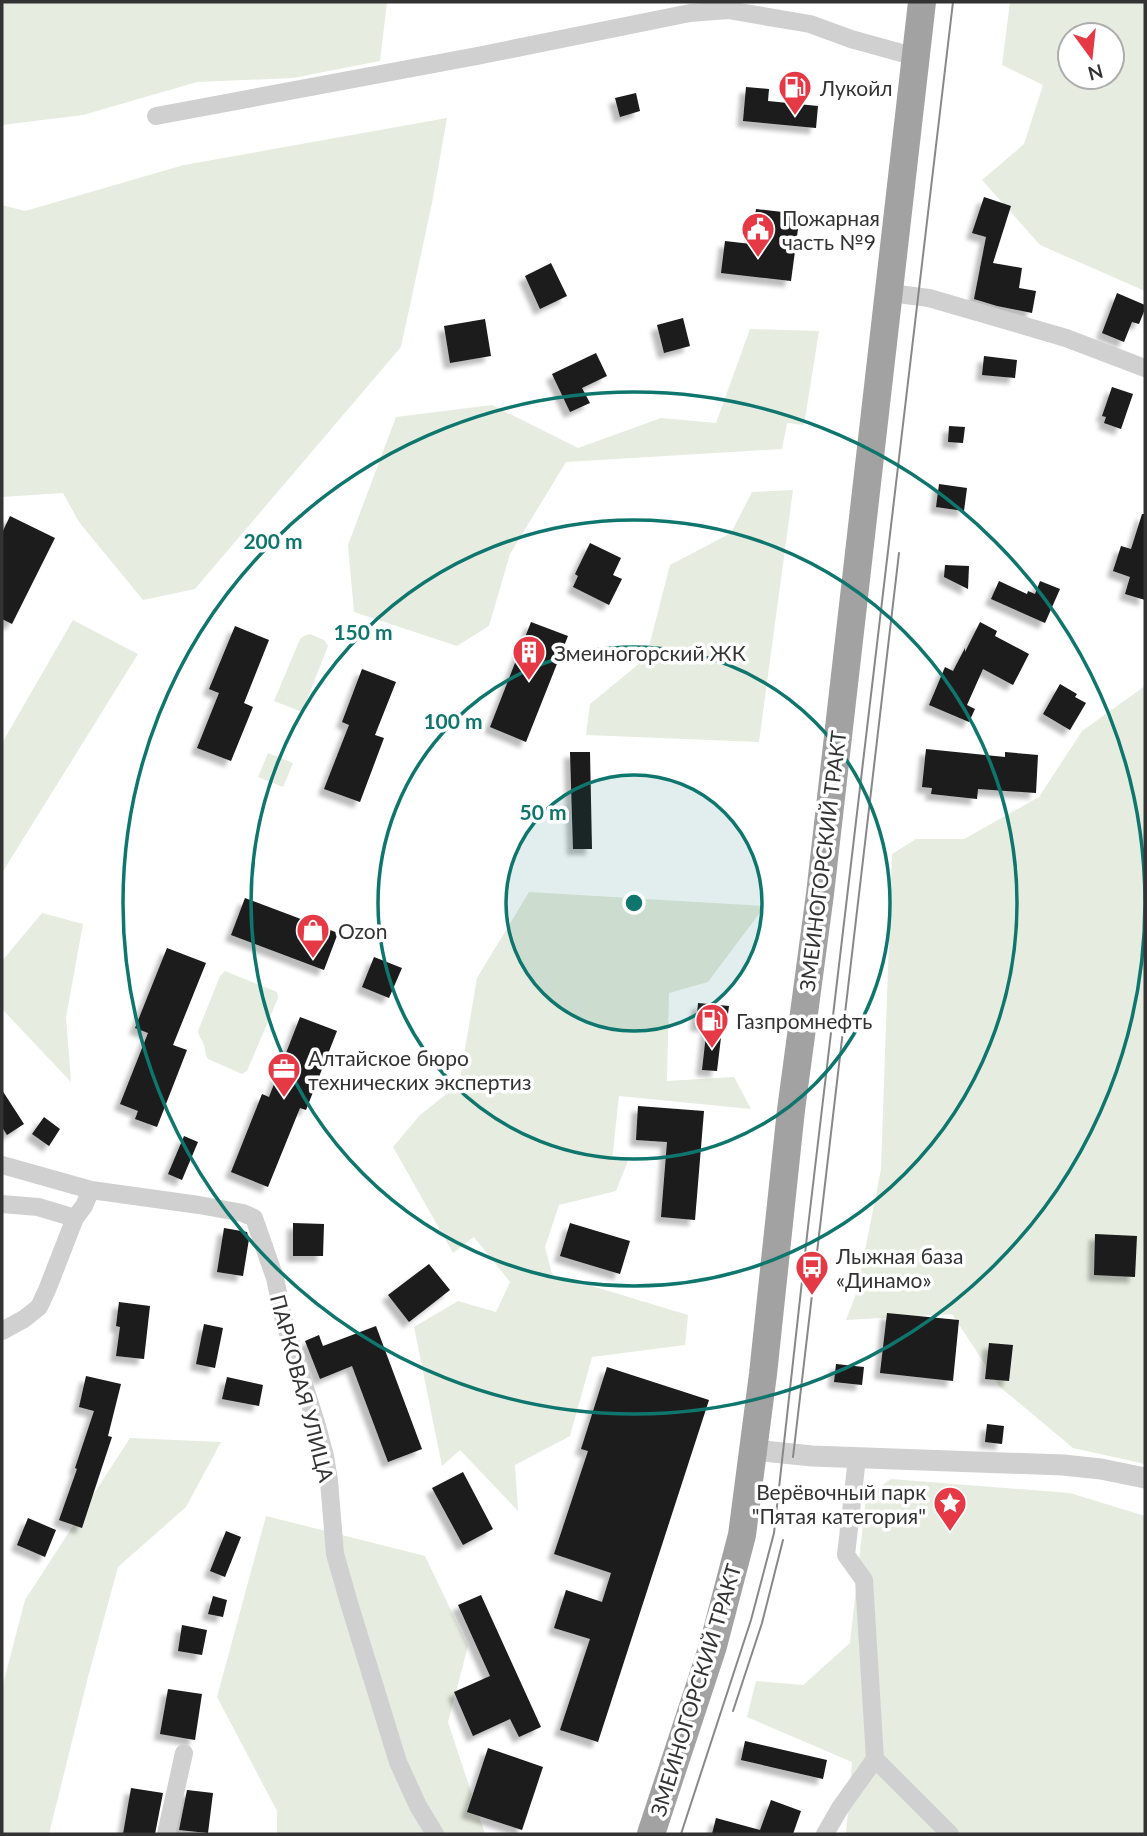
<svg xmlns="http://www.w3.org/2000/svg" width="1147" height="1836" font-family="Lato,sans-serif">
  <defs>
    <filter id="shadow"><feDropShadow dx="-6" dy="6" stdDeviation="2" flood-color="#0004"/></filter>
  </defs>
  <rect width="100%" height="100%" fill="#fff"/>
  <path fill="#e6ecdf" fill-rule="evenodd" d="M2,2H387L380,61L293,78L197,82L83,115L2,125Z
    M1010,2H1145V291L1040,245L982,180L1024,144L1043,85L1002,65ZM1070,35H1112V77H1070Z
    M447,118L432,203L401,347L195,589L143,600L79,522L63,493L2,497V205L25,211L184,165Z
    M750,329L819,331L804,425L787,423L782,449L566,462L510,554L489,626L457,646L354,612L348,545L396,417L492,405L578,448L661,418L716,423Z
    M793,490L759,742L586,735L590,704L646,658L670,565L731,533L752,492Z
    M73,620L138,654L2,873V743Z
    M310,634L324,640L328,646L302,712L274,701L300,639L304,636Z
    M1145,686V1464L1073,1448L1000,1387L952,1314L846,1320L857,1291L881,1169L892,854L916,839H964L1039,797L1082,731Z
    M268,753L293,763L283,787L258,777Z
    M529,892L765,906L708,982L669,993L667,1081L734,1077L751,1109L619,1096L612,1160L629,1158L616,1191L559,1205L545,1247L552,1274L688,1315L685,1345L592,1357L570,1436L515,1465L518,1511L460,1450L442,1466L414,1327L458,1301L496,1312L510,1282L474,1237L453,1253L393,1147L420,1115L459,1084L477,978Z
    M42,913L83,924L66,1017L71,1082L2,1009V961Z
    M225,971L277,992L278,998L247,1071L242,1074L208,1059C204,1054 206,1048 203,1043C201,1038 199,1037 198,1031L220,976Z
    M130,1438L221,1442L186,1507L118,1567L88,1677L49,1834H2V1688L25,1600Z
    M891,1479L1070,1493L1145,1516V1834H846L852,1762L747,1717L756,1681L803,1685L850,1643L866,1497Z
    M266,1516L425,1556L468,1646L448,1722L485,1834H277V1811L217,1697Z"/>
  <path fill="#1a1a1a" filter="url(#shadow)" d="M746,87L769,89L768,101L818,106L816,128L743,121Z
    M636,93L640,111L620,117L615,98Z
    M984,197L1011,206L993,263L1022,268L1019,288L1036,291L1032,313L997,306L974,299L986,237L972,233Z
    M756,209L800,214L791,281L721,273L725,241L751,244Z
    M551,263L567,296L540,309L525,276Z
    M1117,293L1145,305V309L1139,324L1132,322L1124,342L1102,333Z
    M683,318L690,346L664,353L657,325Z
    M485,319L491,356L450,363L444,326Z
    M596,353L607,376L582,388L590,403L570,412L552,374Z
    M984,356L1017,360L1015,378L982,375Z
    M1112,387L1133,394L1121,429L1104,423L1106,417L1102,416Z
    M949,426L965,427L963,443L948,442Z
    M939,484L967,488L964,511L936,507Z
    M1142,514H1145V600L1125,594L1130,577L1113,571L1121,546L1131,549Z
    M10,516L55,538L12,624L2,619V533Z
    M590,543L621,558L613,575L622,579L609,605L573,587L578,576L575,574Z
    M945,565L969,566L968,589L944,577Z
    M999,581L1027,594L1028,591L1035,594L1040,581L1060,589L1045,623L991,599Z
    M531,622L568,636L526,742L490,727Z
    M980,622L997,631L995,636L1029,654L1013,685L983,669L967,705L975,709L969,722L929,705L945,667L953,671L965,648V652Z
    M235,626L269,640L244,703L253,707L231,761L197,748L219,693L209,689Z
    M362,669L396,682L375,735L384,738L360,802L324,789L349,725L342,722Z
    M1060,684L1077,694L1075,697L1086,703L1070,730L1043,714Z
    M926,749L1005,757V752L1038,755L1036,793L978,789L977,799L931,794L932,788L922,787Z
    M570,752H590L592,849H573Z
    M245,898L338,933L324,970L231,935Z
    M167,948L206,963L173,1045L187,1050L157,1127L135,1119L138,1111L120,1104L148,1033L135,1028Z
    M374,957L402,968L389,998L362,987Z
    M698,1003L729,1006L726,1030L722,1029L717,1071L702,1070L707,1026L696,1025Z
    M300,1017L337,1031L306,1110L300,1108L268,1187L231,1172L262,1094L269,1097Z
    M2,1090L24,1124L7,1135L2,1127Z
    M638,1106L704,1111L695,1220L661,1217L667,1142L636,1140Z
    M44,1117L60,1129L49,1146L32,1134Z
    M184,1136L198,1142L182,1180L168,1174Z
    M293,1223L324,1224L323,1256H293Z
    M570,1223L630,1241L620,1274L560,1256Z
    M224,1228L247,1232L249,1239L243,1276L217,1272Z
    M1095,1234L1137,1236L1135,1277L1094,1275Z
    M429,1264L450,1290L409,1322L388,1295Z
    M119,1302L150,1306L144,1359L116,1356L120,1327L116,1326Z
    M887,1313L959,1320L953,1381L880,1373Z
    M204,1324L223,1328L215,1368L196,1364Z
    M376,1326L422,1449L388,1462L352,1366L320,1379L305,1341L319,1335L323,1346Z
    M989,1343L1013,1345L1009,1381L985,1379Z
    M836,1364L864,1367L862,1385L834,1382Z
    M607,1367L709,1400L598,1742L560,1730L590,1639L554,1628L566,1590L602,1602L611,1573L554,1554L588,1451L581,1449Z
    M86,1376L121,1384L108,1436L112,1437L82,1528L59,1520L77,1469L75,1468L94,1411L79,1407Z
    M227,1377L263,1385L259,1406L222,1399Z
    M987,1424L1004,1426L1002,1444L985,1442Z
    M463,1472L493,1529L463,1545L432,1488Z
    M28,1518L56,1530L45,1557L17,1545Z
    M226,1531L241,1537L225,1577L210,1571Z
    M481,1595L541,1727L519,1737L510,1719L473,1736L454,1692L490,1676L458,1605Z
    M213,1596L227,1600L223,1617L208,1614Z
    M182,1625L207,1630L202,1655L178,1651Z
    M168,1689L202,1694L195,1740L160,1734Z
    M745,1741L827,1760L823,1779L741,1760Z
    M488,1748L543,1767L522,1830L467,1812Z
    M131,1788L163,1793L155,1834H123Z
    M187,1790L213,1793L208,1833L179,1830Z
    M771,1800L801,1811L793,1834H712L716,1818L760,1830Z"/>
  <g fill="none" stroke-linecap="round" stroke-linejoin="round">
    <path stroke="#d0d0d0" stroke-width="18" d="M156,116L477,56L690,13L728,10L810,24L851,39L916,57
      M890,293L929,298L1066,338L1145,368
      M2,1165L91,1190
      M2,1204L38,1207L75,1218
      M2,1331L24,1319L39,1307L47,1290L75,1218L84,1206L91,1190L199,1205L243,1213L254,1218L275,1278L284,1321L317,1426L325,1456L329,1481L335,1554L349,1603L398,1762L418,1806L435,1834
      M875,1759L950,1834
      M166,1834L184,1753
      M825,1834L840,1808L875,1759L864,1580L846,1555L857,1458"/>
    <path stroke="#d0d0d0" stroke-width="21" d="M753,1450L812,1456L1063,1465L1101,1469L1145,1478"/>
    <path stroke="#a2a2a2" stroke-width="28" d="M651,1834L713,1646L742,1535L763,1374L791,1110L820,894L922,2"/>
    <path stroke="#888" stroke-width="2" d="M793,1457L899,553
      M733,1711L762,1623L783,1540
      M681,1834L751,1620L774,1533L808,1227L953,2"/>
  </g>
  <circle cx="634" cy="903" r="128" fill="#0f766e" fill-opacity=".12"/>
  <g fill="none" stroke="#0f766e" stroke-width="3.5">
    <circle cx="634" cy="903" r="128"/>
    <circle cx="634" cy="903" r="256"/>
    <circle cx="634" cy="903" r="383"/>
    <circle cx="634" cy="903" r="511"/>
  </g>
  <defs>
    <symbol id="fuel-pin" viewBox="-11 -11 22 30"><path d="M0 17L-7.5 6A9.5 9.5 0 1 1 7.5 6Z" fill="#e63946" stroke="#fff"/><path d="M-5.5-6h7V0h2V4h1.3V-2.5L3-4.5l.8-.8L6-3V5H2.5V1h-1V6h-7ZM-4.2-4.7v3.2H.2V-4.7Z" fill="#fff"/></symbol>
    <symbol id="civic-pin" viewBox="-11 -11 22 30"><path d="M0 17L-7.5 6A9.5 9.5 0 1 1 7.5 6Z" fill="#e63946" stroke="#fff"/><path d="M-.6-6.5H3V-4.5H.6V-3L4-1V1h2V6H-6V1h2V-1L-.6-3ZM-1.2 2.5V6h2.4V2.5Z" fill="#fff"/></symbol>
    <symbol id="building-pin" viewBox="-11 -11 22 30"><path d="M0 17L-7.5 6A9.5 9.5 0 1 1 7.5 6Z" fill="#e63946" stroke="#fff"/><path d="M-4-6H4V6H1V3H-1V6H-4ZM-2.5-4.3h1.7v1.8h-1.7ZM.8-4.3h1.7v1.8H.8ZM-2.5-1h1.7V.8h-1.7ZM.8-1h1.7V.8H.8Z" fill="#fff"/></symbol>
    <symbol id="shop-pin" viewBox="-11 -11 22 30"><path d="M0 17L-7.5 6A9.5 9.5 0 1 1 7.5 6Z" fill="#e63946" stroke="#fff"/><path d="M-5-2.5h2.3a2.7 3.5 0 0 1 5.4 0H5L5.5 6h-11ZM-1.5-2.5h3a1.5 2.3 0 0 0-3 0Z" fill="#fff"/></symbol>
    <symbol id="office-pin" viewBox="-11 -11 22 30"><path d="M0 17L-7.5 6A9.5 9.5 0 1 1 7.5 6Z" fill="#e63946" stroke="#fff"/><path d="M-6-3h4V-5.5h4V-3h4V5H-6ZM-1-4.5V-3h2v-1.5ZM-6 0V1H6V0Z" fill="#fff"/></symbol>
    <symbol id="bus-pin" viewBox="-11 -11 22 30"><path d="M0 17L-7.5 6A9.5 9.5 0 1 1 7.5 6Z" fill="#e63946" stroke="#fff"/><path d="M-5-6H5V4H4V6H2V4H-2V6H-4V4H-5ZM-3.5-4V0h7V-4ZM-3.5 1.2v1.5H-2V1.2ZM2 1.2v1.5H3.5V1.2Z" fill="#fff"/></symbol>
    <symbol id="sight-pin" viewBox="-11 -11 22 30"><path d="M0 17L-7.5 6A9.5 9.5 0 1 1 7.5 6Z" fill="#e63946" stroke="#fff"/><path d="M0-6L1.8-2.2L6-1.7L2.9 1.2L3.7 5.4L0 3.3L-3.7 5.4L-2.9 1.2L-6-1.7L-1.8-2.2Z" fill="#fff"/></symbol>
  </defs>
  <g fill-rule="evenodd">
    <use href="#fuel-pin" x="776" y="68" width="38" height="52"/>
    <use href="#civic-pin" x="739" y="210" width="38" height="52"/>
    <use href="#building-pin" x="510" y="633" width="38" height="52"/>
    <use href="#shop-pin" x="294" y="911" width="38" height="52"/>
    <use href="#fuel-pin" x="693" y="1001" width="38" height="52"/>
    <use href="#office-pin" x="265" y="1050" width="38" height="52"/>
    <use href="#bus-pin" x="793" y="1248" width="38" height="52"/>
    <use href="#sight-pin" x="931" y="1484" width="38" height="52"/>
  </g>
  <g text-anchor="middle" dominant-baseline="central" stroke-width="7" stroke-linejoin="round" paint-order="stroke">
    <g font-size="21" fill="#333" stroke="#fff" text-anchor="start">
      <text x="820" y="87">Лукойл</text>
      <text x="782" y="217">Пожарная<tspan x="782" dy="24">часть №9</tspan></text>
      <text x="554" y="652">Змеиногорский ЖК</text>
      <text x="338" y="930">Ozon</text>
      <text x="736" y="1020">Газпромнефть</text>
      <text x="308" y="1057">Алтайское бюро<tspan x="308" dy="24">технических экспертиз</tspan></text>
      <text x="836" y="1255">Лыжная база<tspan x="836" dy="24">«Динамо»</tspan></text>
      <text x="926" y="1491" text-anchor="end">Верёвочный парк<tspan x="926" dy="24">"Пятая категория"</tspan></text>
    </g>
    <g font-size="21" fill="#333" stroke="#fff">
      <text transform="translate(822 861) rotate(-83)">ЗМЕИНОГОРСКИЙ ТРАКТ</text>
      <text transform="translate(303 1388) rotate(75)">ПАРКОВАЯ УЛИЦА</text>
      <text transform="translate(695 1690) rotate(-73)">ЗМЕИНОГОРСКИЙ ТРАКТ</text>
    </g>
  </g>
  <circle cx="634" cy="903" r="10" fill="#0f766e" stroke="#fff" stroke-width="3.5"/>
  <g font-size="21" text-anchor="middle" font-weight="bold" fill="#0f766e" stroke="#fff" stroke-width="7" stroke-linejoin="round" paint-order="stroke">
    <text x="273" y="549">200 m</text>
    <text x="363" y="640">150 m</text>
    <text x="453" y="729">100 m</text>
    <text x="543" y="820">50 m</text>
  </g>
  <rect width="1147" height="1836" fill="none" stroke="#333333" stroke-width="7"/>
  <g transform="translate(1091 56) rotate(165)"><circle r="33" fill="#ffffff" stroke="#adadad" stroke-width="2"/>
  <path d="M0-5L12 26L0 18L-12 26Z" fill="#e63946"/>
  <text y="-10" font-size="19" font-weight="bold" text-anchor="middle" fill="#333333">N</text>
  </g>
</svg>
